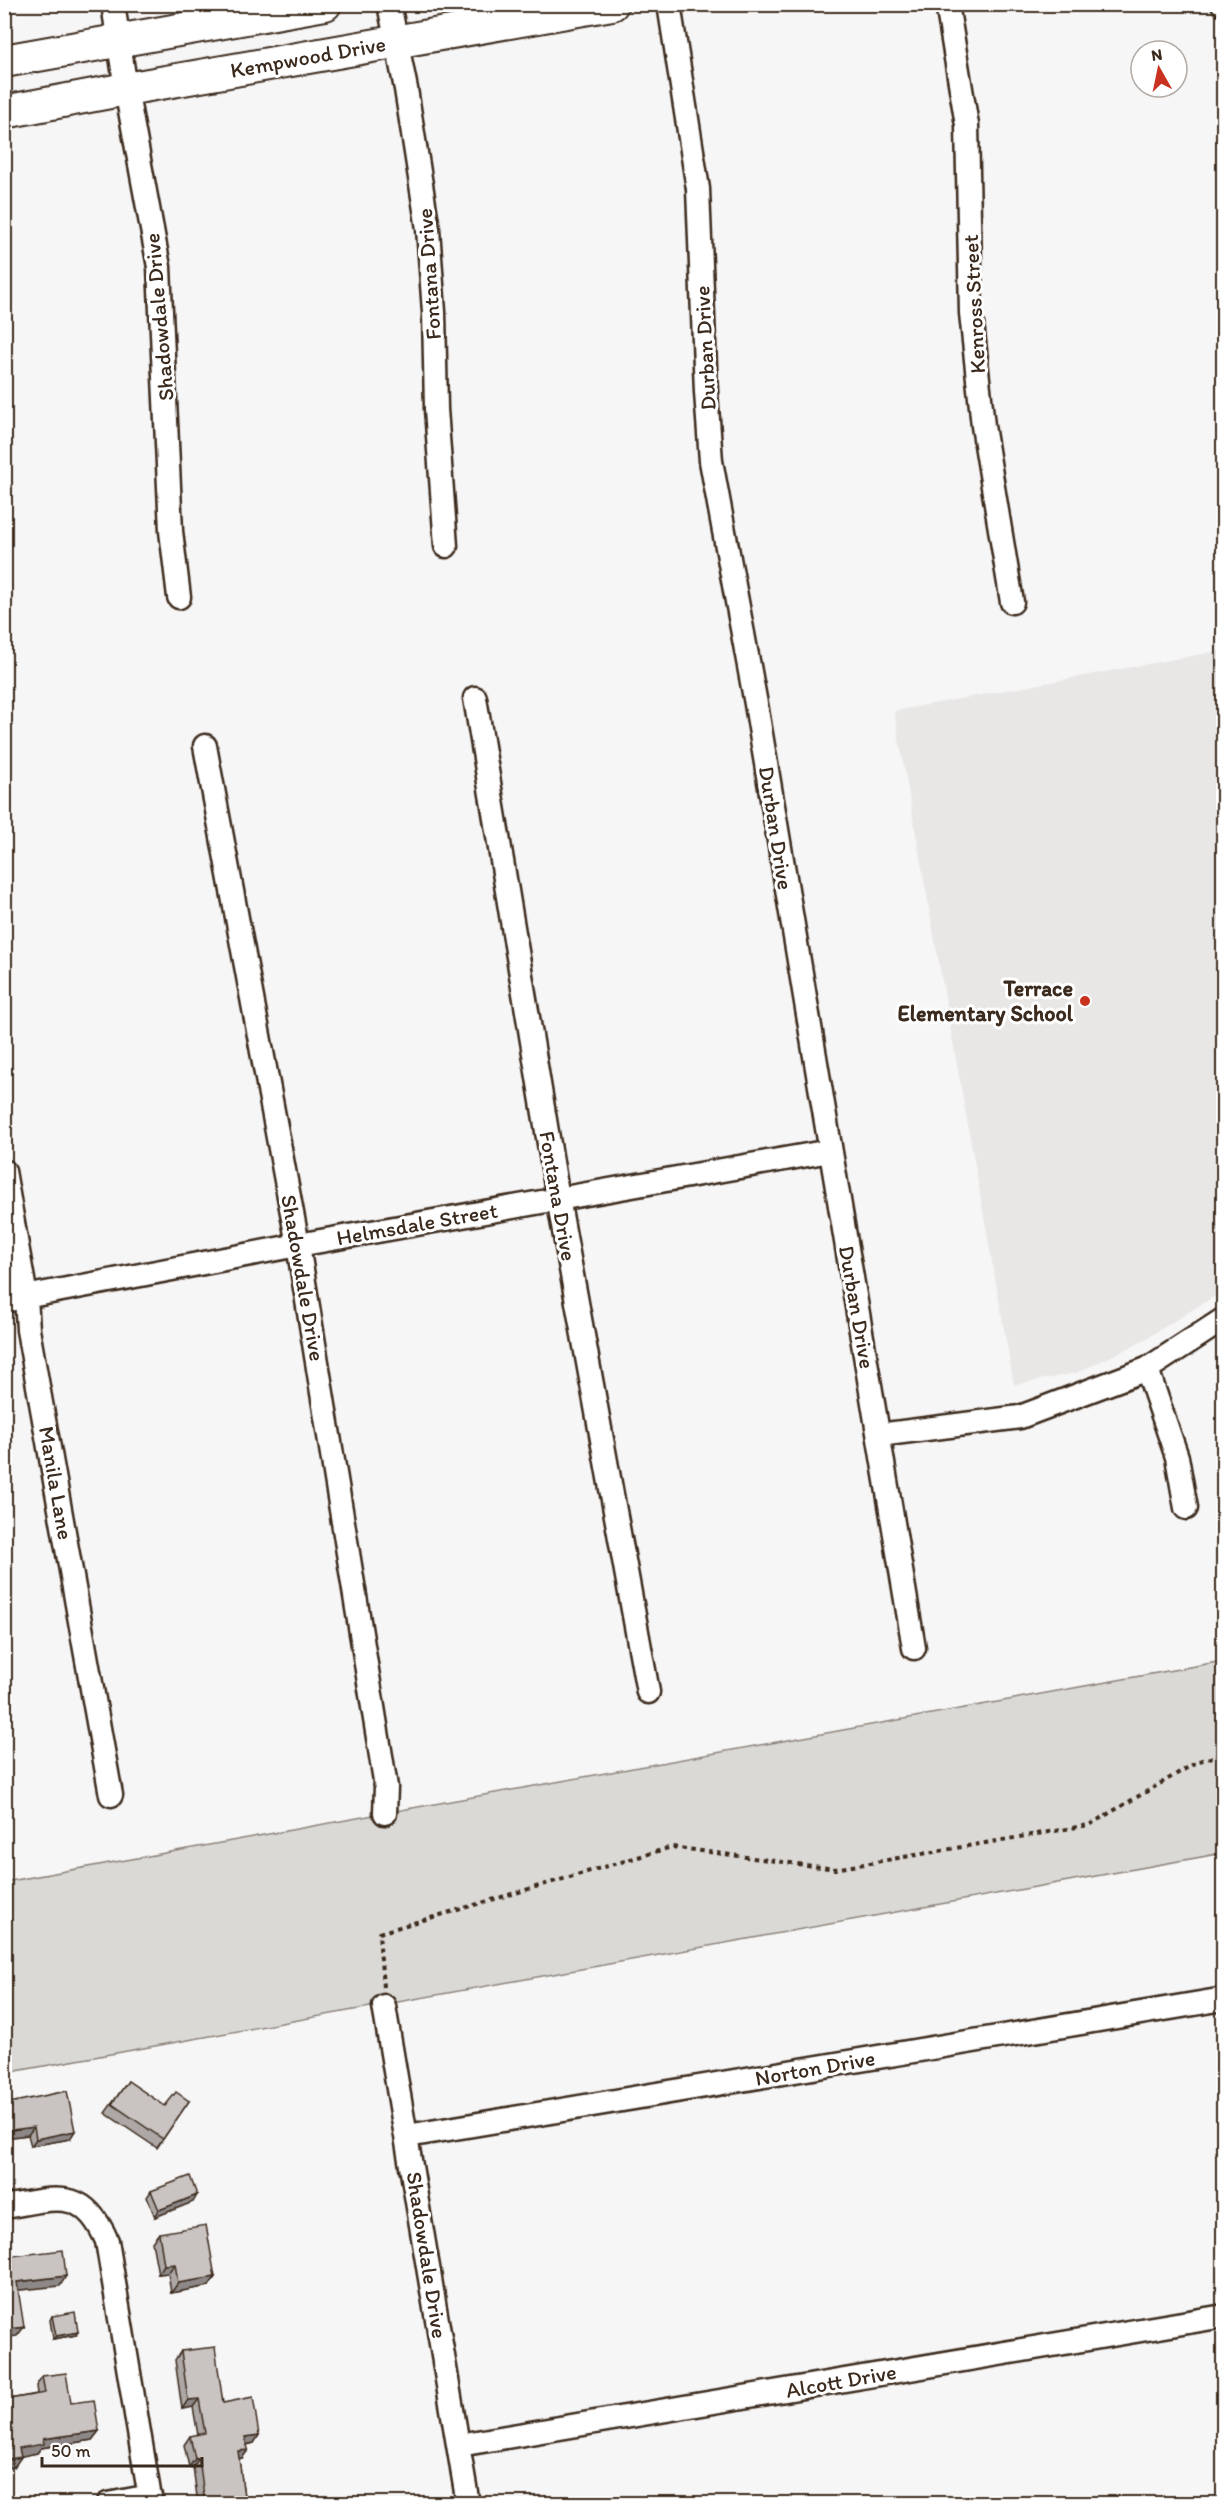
<svg xmlns="http://www.w3.org/2000/svg" width="1228" height="2508" font-family="Itim,sans-serif">
  <rect width="100%" height="100%" fill="#f7f6f6"/>
  <filter id="ink" filterUnits="userSpaceOnUse"><feTurbulence type="fractalNoise" baseFrequency=".0167" numOctaves="2"/><feDisplacementMap in="SourceGraphic" scale="12" xChannelSelector="R" yChannelSelector="G"/><feConvolveMatrix kernelMatrix="1 2 1 2 8 2 1 2 1" color-interpolation-filters="sRGB"/></filter>
  <g filter="url(#ink)">
    <path fill="#e9e7e6" d="M1223,650V1291L1137,1344L1076,1373L1014,1385L894,711Z"/>
    <path fill="#dbd9d6" stroke="#8b827a" stroke-width="1.5" d="M1223,1661V1853L5,2073V1882Z"/>
    <g fill="none" stroke-linecap="round" stroke-linejoin="round">
      <defs>
        <path id="street" d="M113,4L126,89L159,267L171,531L179,597
          M389,4L406,89L428,229L434,312L436,409L446,546
          M669,4L698,189L706,392L711,461L756,704L914,1648
          M947,4L967,125L971,313L983,426L1012,602
          M1223,4L1224,5
          M475,698L558,1198L648,1692
          M205,746L298,1245L386,1787L385,1813
          M4,1171L26,1297L28,1330L111,1795
          M4,1301L298,1245L830,1151
          M1147,1369L1177,1457L1186,1508
          M879,1435L1020,1417L1147,1369L1224,1319
          M384,2006L468,2504
          M407,2136L1224,1999
          M4,2207C54,2199 83,2185 107,2241L151,2504
          M459,2445L1224,2316
          M108,2504L150,2496"/>
        <path id="secondary" d="M4,61L325,4
          M4,112L126,89L612,4"/>
      </defs>
      <use href="#street" stroke="#3b2a1e" stroke-width="27"/>
      <use href="#secondary" stroke="#3b2a1e" stroke-width="36"/>
      <path stroke="#3b2a1e" stroke-width="4" stroke-dasharray="4.5 4.5" stroke-linecap="butt" d="M383,1987L379,1933L672,1847L835,1869L1089,1825L1199,1761L1224,1754"/>
      <use href="#street" stroke="#fff" stroke-width="22"/>
      <use href="#secondary" stroke="#fff" stroke-width="32"/>
    </g>
    <path fill="#ada8a6" stroke="#3b2a1e" stroke-width="1.5" d="M128,2081L165,2106L189,2101L157,2148L105,2113Z
      M4,2093L9,2103L70,2139L31,2146L28,2135L4,2138Z
      M151,2191L197,2195L193,2202L155,2217L147,2197Z
      M159,2233L215,2277L209,2286L171,2293L168,2273L158,2274L152,2242Z
      M52,2316L76,2335L53,2339L50,2320Z
      M181,2351L223,2403L259,2435L254,2443L247,2445L248,2450L242,2458L239,2459L245,2504H198L193,2467H189L184,2445L190,2436L198,2435L193,2407L182,2409L175,2360Z
      M42,2376L99,2431L92,2440L41,2448L37,2453L21,2456L14,2467L4,2468V2400L37,2394L36,2386Z"/>
    <path fill="#8d8887" stroke="#3b2a1e" stroke-width="1.5" d="M34,2127L28,2135L4,2138V2131Z
      M75,2131L70,2139L31,2146L36,2139Z
      M197,2195L193,2202L155,2217L159,2210Z
      M175,2264L168,2273L158,2274L164,2265Z
      M66,2276L60,2286L11,2291L17,2282Z
      M215,2277L209,2286L171,2293L178,2283Z
      M24,2327L17,2336L4,2338V2330Z
      M78,2332L76,2335L53,2339L56,2336Z
      M199,2399L193,2407L182,2409L188,2400Z
      M99,2431L92,2440L41,2448L37,2453L13,2458L19,2448L43,2439Z
      M259,2435L254,2443L240,2446L245,2437Z
      M248,2450L242,2458L232,2460L238,2451Z
      M21,2457L14,2467L4,2468V2460Z
      M199,2458L193,2467H189L195,2459Z"/>
    <path fill="#c9c3c1" stroke="#3b2a1e" stroke-width="1.5" d="M128,2081L165,2106L176,2092L189,2101L163,2139L112,2104Z
      M67,2091L75,2131L36,2139L34,2127L4,2131V2093L8,2092L9,2103Z
      M190,2176L197,2195L159,2210L151,2191Z
      M206,2225L215,2277L178,2283L175,2264L164,2265L159,2233Z
      M12,2249L13,2256L63,2250L66,2276L17,2282L24,2327L4,2330V2250Z
      M75,2312L78,2332L56,2336L52,2316Z
      M215,2347L223,2403L253,2397L259,2435L245,2437L248,2450L238,2451L245,2504H205L199,2458L195,2459L190,2436L205,2433L199,2399L188,2400L181,2351Z
      M66,2373L71,2403L94,2400L99,2431L43,2439L44,2444L19,2448L21,2457L4,2460V2400L45,2393L42,2376Z"/>
  </g>
  <circle fill="#c8321e" stroke="#fff" stroke-width="2" cx="1085" cy="1001" r="6"/>
  <g text-anchor="middle" dominant-baseline="central" stroke-width="6" stroke-linejoin="round" paint-order="stroke">
    <g font-size="22" fill="#3b2a1e" stroke="#fff">
      <text transform="translate(308 57) rotate(-10)">Kempwood Drive</text>
      <text transform="translate(429 274) rotate(-94)">Fontana Drive</text>
      <text transform="translate(974 304) rotate(-93)">Kenross Street</text>
      <text transform="translate(159 317) rotate(-95)">Shadowdale Drive</text>
      <text transform="translate(705 348) rotate(-93)">Durban Drive</text>
      <text transform="translate(776 828) rotate(81)">Durban Drive</text>
      <text transform="translate(558 1196) rotate(80)">Fontana Drive</text>
      <text transform="translate(417 1224) rotate(-10)">Helmsdale Street</text>
      <text transform="translate(303 1278) rotate(80)">Shadowdale Drive</text>
      <text transform="translate(857 1307) rotate(80)">Durban Drive</text>
      <text transform="translate(56 1483) rotate(80)">Manila Lane</text>
      <text transform="translate(815 2068) rotate(-10)">Norton Drive</text>
      <text transform="translate(427 2255) rotate(81)">Shadowdale Drive</text>
      <text transform="translate(841 2381) rotate(-10)">Alcott Drive</text>
    </g>
    <g font-size="22" font-weight="bold" fill="#3b2a1e" stroke="#fff" text-anchor="end">
      <text x="1073" y="988">Terrace<tspan x="1073" dy="25">Elementary School</tspan></text>
    </g>
  </g>
  <rect width="1228" height="2508" fill="none" stroke="#fff" stroke-width="24"/>
  <rect x="12" y="12" width="1204" height="2484" fill="none" stroke="#3b2a1e" stroke-width="2" filter="url(#ink)"/>
  <g transform="translate(1159 69) rotate(351)"><circle r="28" fill="#ffffff" stroke="#b1aaa5" stroke-width="1.5"/>
  <path d="M0-4.5L10 22L0 15L-10 22Z" fill="#c8321e"/>
  <text y="-9" font-size="16" font-weight="bold" text-anchor="middle" fill="#3b2a1e">N</text>
  </g>
  <path d="M42 2457v9h160v-9" fill="none" stroke="#3b2a1e" stroke-width="3"/>
  <text x="51" y="2457" font-size="18" fill="#3b2a1e" stroke="#ffffff" stroke-width="4.5" paint-order="stroke">50 m</text>
</svg>
